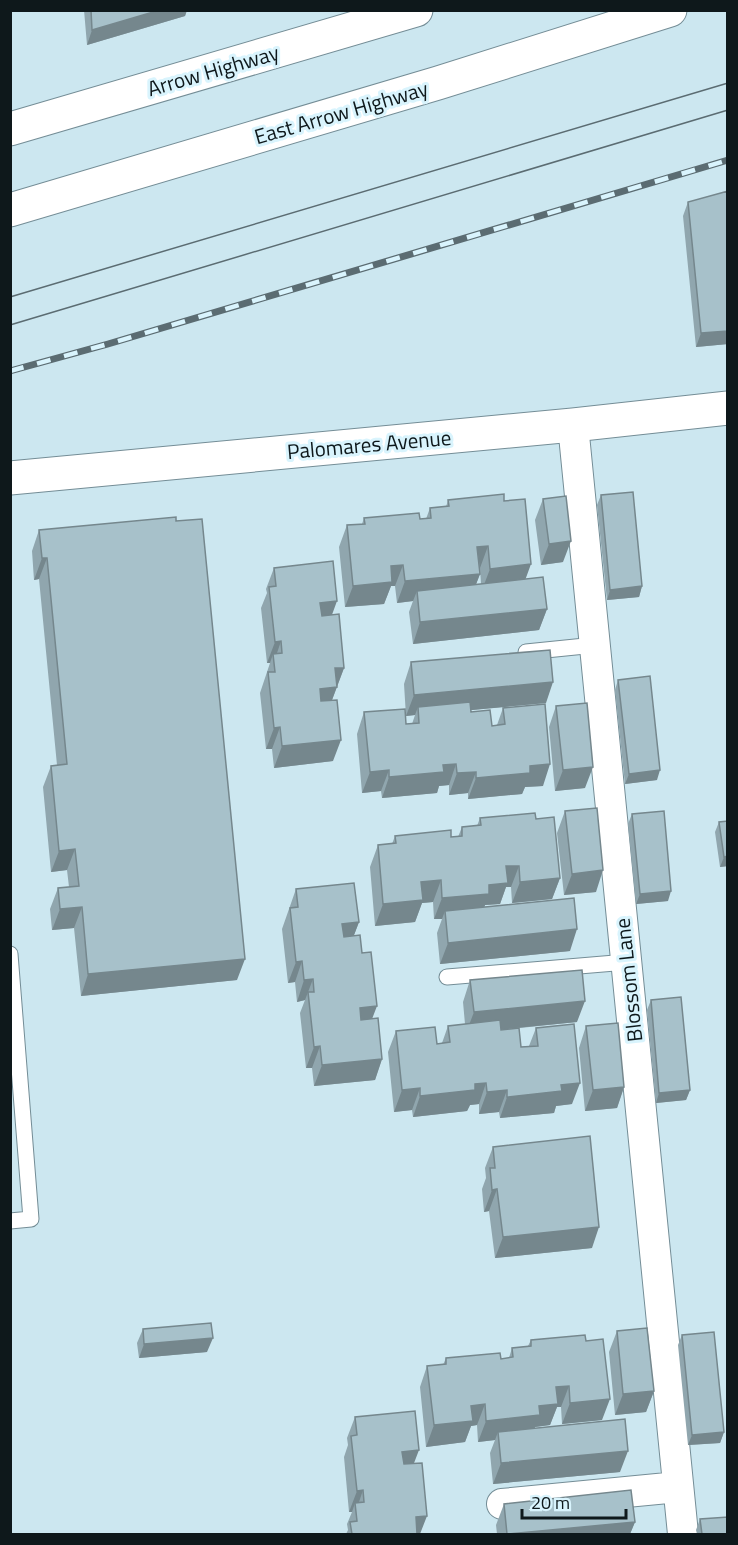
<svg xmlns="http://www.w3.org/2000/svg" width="738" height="1545" font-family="'Titillium Web',sans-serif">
  <rect width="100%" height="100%" fill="#cce7f0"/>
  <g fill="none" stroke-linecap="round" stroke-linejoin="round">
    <defs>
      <path id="service" d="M526,652L595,645
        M10,954L31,1219L10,1221
        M447,977L627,962"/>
      <path id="minor" d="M573,425L683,1534
        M502,1504L678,1487"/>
      <path id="tertiary" d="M10,478L573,425L728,408"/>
      <path id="primary" d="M10,129L416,10
        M10,210L438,83L670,10"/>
    </defs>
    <use href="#service" stroke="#748d96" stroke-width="17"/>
    <use href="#minor" stroke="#748d96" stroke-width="32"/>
    <use href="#tertiary" stroke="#748d96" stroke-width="35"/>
    <use href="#primary" stroke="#748d96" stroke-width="35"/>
    <use href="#service" stroke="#fff" stroke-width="15"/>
    <use href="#minor" stroke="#fff" stroke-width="30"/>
    <use href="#tertiary" stroke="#fff" stroke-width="33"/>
    <use href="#primary" stroke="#fff" stroke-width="33"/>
    <path stroke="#5b6c72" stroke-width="1.5" d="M10,297L728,83
      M10,325L728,110"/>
    <defs>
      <path id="rail" d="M10,371L108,344L728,160"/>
    </defs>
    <use href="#rail" stroke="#5b6c72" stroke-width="7"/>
    <use href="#rail" stroke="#d9f4fd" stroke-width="4.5" stroke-dasharray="14" stroke-linecap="butt"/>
  </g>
  <path fill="#90a6ae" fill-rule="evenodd" d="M84,10H187L185,16L87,45Z
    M688,202L728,344L696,347L683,216Z
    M601,495L642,586L639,597L607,600L597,505Z
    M543,499L563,562L541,565L535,520Z
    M448,500L504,501L525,579L547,609L539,630L413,644L409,612L413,601L397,603L395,586H391L384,604L345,607L339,547L347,525L362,524L364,518L426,519L430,508L446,507ZM480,568L481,584H476L480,574Z
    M39,530L237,980L81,996L74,928L52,930L50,909L58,888L69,887L67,870L51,872L43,787L51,766L57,765L39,579L34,580L32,551Z
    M274,568L332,615L344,668L332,700L333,761L274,768L272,749H266L260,693L270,663H267L261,608L267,593L266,589Z
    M411,662L546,703L471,710V712L492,726L497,725L503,708L543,786L525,787L522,794L468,799V793L449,795V785L439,786L437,793L382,798L381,791L362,793L357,734L364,712L406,724H412L415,715L406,716L404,684Z
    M618,680L657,780L625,784L615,690Z
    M556,706L585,788L555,791L549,727Z
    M565,811L596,892L564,895L557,833Z
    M632,814L668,901L636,904L628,824Z
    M480,818L536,819L560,878L552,899L512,903L511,887H506L500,904L485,905L484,907L570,951L440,964L437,933L442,919H434L433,902L422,903L415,922L375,926L370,867L378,845L392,844L395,836L458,837L462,827L477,826Z
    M728,821V866L720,867L715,832L719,822Z
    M296,889L359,922L354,935L362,953L372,1019L382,1059L375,1080L314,1086L312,1068H306L300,1013L305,1000L297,1002L295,982L288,983L282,929Z
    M470,980L577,1022L501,1030L521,1047L529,1046L536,1028L572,1104L556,1106L554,1113L500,1118L499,1112L479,1114V1104L470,1105L467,1111L413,1117L412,1110L394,1112L388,1052L396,1031L437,1044L442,1043L448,1026L465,1024L463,1002Z
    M651,1000L690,1090L686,1100L656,1103L647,1010Z
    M586,1026L624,1087L617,1108L585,1111L579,1048Z
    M493,1147L592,1248L495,1258L489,1211L484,1212L482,1189L486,1178L485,1168Z
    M143,1329L207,1352L139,1358L137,1343Z
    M617,1331L654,1391L646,1412L615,1415L609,1352Z
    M682,1335L724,1432L720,1443L688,1445L678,1345Z
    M531,1340L602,1420L562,1424L561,1407H557L550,1425L535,1427V1428L620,1472L493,1484L490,1453L495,1440L478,1442L477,1425L471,1426L465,1442L426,1447L420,1387L427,1366L443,1365L446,1358H509L512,1348L528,1346Z
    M355,1417L414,1464L420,1534H346L348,1530L347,1524L352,1512H349L344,1457L348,1445L347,1438Z
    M504,1504L635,1522L630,1534H497L496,1525Z
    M700,1519L728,1534H697L696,1530Z"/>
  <path fill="#75878d" d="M160,10H187L185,16L87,45L92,30Z
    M728,331V344L696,347L701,333Z
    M571,541L563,562L541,565L549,544Z
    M488,546L480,568L477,547Z
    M42,558H47L39,579L34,580Z
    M531,564L523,586L482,590L490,569Z
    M403,565L395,586H391L384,604L345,607L353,586L391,566Z
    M480,574L472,595L417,591L413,601L397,603L405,581Z
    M642,586L639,597L607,600L610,590Z
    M337,601L329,623L312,624L320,603Z
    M547,609L539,630L413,644L420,622Z
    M281,641L274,662L273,654L270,663H267L275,642Z
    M335,668H344L329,708L312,710L320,689Z
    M553,682L546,703L419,715L418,707L415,715L406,716L414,695Z
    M280,727L272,749H266L274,728Z
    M341,740L333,761L274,768L282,746Z
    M456,764L449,785L439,786L437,793L382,798L389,777L443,765Z
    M550,764L543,786L525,787L522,794L468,799L476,778L530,766Z
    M593,767L585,788L555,791L563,770Z
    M389,770L381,791L362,793L370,772Z
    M660,770L657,780L625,784L629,774Z
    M476,772L468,793L449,795L457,773Z
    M75,849L67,870L51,872L59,851Z
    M728,856V866L720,867L724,857Z
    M506,866H519L511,887H506L500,904L485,905L482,915L445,911L442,919H434L442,898Z
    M603,870L596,892L564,895L572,874Z
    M560,878L552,899L512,903L520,882Z
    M441,880L433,902L422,903L415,922L375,926L383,904L421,882Z
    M671,891L668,901L636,904L640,894Z
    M82,907L74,928L52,930L60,909Z
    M359,922L351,943L334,945L342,924Z
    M577,929L570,951L440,964L448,943Z
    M245,959L237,980L81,996L88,974Z
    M302,961L295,982L288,983L296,962Z
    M313,979L305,1000L297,1002L304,980Z
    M585,1001L577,1022L466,1033L474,1012Z
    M377,1006L369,1027L352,1029L360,1008Z
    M320,1046L312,1068H306L314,1047Z
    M382,1059L375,1080L314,1086L322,1065Z
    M486,1083L479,1104L470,1105L467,1111L413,1117L420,1096L475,1084Z
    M580,1083L572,1104L556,1106L554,1113L500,1118L507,1097L561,1085Z
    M624,1087L617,1108L585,1111L593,1090Z
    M420,1088L412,1110L394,1112L402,1090Z
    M507,1090L499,1112L479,1114L487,1092Z
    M690,1090L686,1100L656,1103L659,1093Z
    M497,1189L489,1211L484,1212L492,1190Z
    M599,1227L592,1248L495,1258L503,1237Z
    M213,1338L207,1352L139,1358L144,1344Z
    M569,1386L561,1407H557L550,1425L535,1427L532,1436L498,1432L495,1440L478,1442L486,1421L539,1406L556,1387Z
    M654,1391L646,1412L615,1415L623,1394Z
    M610,1399L602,1420L562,1424L570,1403Z
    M485,1404L477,1425L471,1426L465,1442L426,1447L434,1425L471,1406Z
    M724,1432L720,1443L688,1445L692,1435Z
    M419,1450L411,1471L395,1473L402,1452Z
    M628,1451L620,1472L493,1484L501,1463Z
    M363,1490L356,1511L355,1503L352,1512H349L357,1491Z
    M427,1516L420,1534H410L416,1517Z
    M635,1522L630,1534H507Z"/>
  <path fill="#a7c1ca" stroke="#75878d" stroke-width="1.5" d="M91,10H160L92,30Z
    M728,191V331L701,333L688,202Z
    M633,492L642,586L610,590L601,495Z
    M504,494V501L525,499L531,564L490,569L488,546L477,547L480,574L405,581L403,565L391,566L392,582L353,586L347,525L365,524L364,518L419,513L420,519L431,518L430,508L449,506L448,500Z
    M566,496L571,541L549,544L543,499Z
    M176,517V521L202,519L245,959L88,974L82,907L60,909L58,888L79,886L75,849L59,851L51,766L67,764L47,558H42L39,530Z
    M333,561L337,601L320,603L322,616L339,614L344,668H335L337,687L320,689L321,701L337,700L341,740L282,746L280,727L274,728L268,672H275L273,654L282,653L281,641L275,642L269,587L276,586L274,568Z
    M543,577L547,609L420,622L417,591Z
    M550,650L553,682L414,695L411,662Z
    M650,676L660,770L629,774L618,680Z
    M470,702L471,712L490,710L492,726L505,724L503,708L545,704L550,764L530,766V773L476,778V772L457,773L456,764L443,765L444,772L389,777V770L370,772L364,712L405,709L406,724L419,723L418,707Z
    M587,703L593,767L563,770L556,706Z
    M597,808L603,870L572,874L565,811Z
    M664,811L671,891L640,894L632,814Z
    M535,813L536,819L554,817L560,878L520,882L519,866H506L508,883L489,885V894L442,898L441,880L421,882L423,900L383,904L378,845L396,843L395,836L451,830V837L462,836V827L481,825L480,818Z
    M728,821V856L724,857L719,822Z
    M354,883L359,922L342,924L344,937L360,935L362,953L371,952L377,1006L360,1008L361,1020L378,1018L382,1059L322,1065L320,1046L314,1047L308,992H314L313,979L304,980L302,961L296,962L290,908L298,907L296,889Z
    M574,898L577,929L448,943L445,911Z
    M582,970L585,1001L474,1012L470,980Z
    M681,997L690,1090L659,1093L651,1000Z
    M500,1020L501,1030L519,1028L521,1047L538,1046L536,1028L574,1024L580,1083L561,1085L562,1091L507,1097V1090L487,1092L486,1083L475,1084V1090L420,1096V1088L402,1090L396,1031L435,1027L437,1044L450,1042L448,1026Z
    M618,1023L624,1087L593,1090L586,1026Z
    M590,1136L599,1227L503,1237L497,1189L492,1190L490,1168H495L493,1147Z
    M211,1323L213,1338L144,1344L143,1329Z
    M647,1328L654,1391L623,1394L617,1331Z
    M714,1332L724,1432L692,1435L682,1335Z
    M585,1335L586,1341L603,1339L610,1399L570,1403L569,1386L556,1387L558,1404L539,1406L540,1415L486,1421L485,1404L471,1406L473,1421L434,1425L427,1366L446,1364V1358L500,1353L501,1359L513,1357L512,1348L531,1346V1340Z
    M415,1411L419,1450L402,1452L404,1464L422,1463L427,1516L416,1517L417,1534H352L350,1522L357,1521L355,1503L364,1502L363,1490L357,1491L351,1436L357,1435L355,1417Z
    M625,1419L628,1451L501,1463L498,1432Z
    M631,1490L635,1522L507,1534L504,1504Z
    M728,1517V1534H702L700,1519Z"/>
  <g text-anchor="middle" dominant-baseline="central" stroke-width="6" stroke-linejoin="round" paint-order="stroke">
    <g font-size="21" fill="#0e181b" stroke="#d9f4fd">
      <text transform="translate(213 70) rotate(-16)">Arrow Highway</text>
      <text transform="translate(341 112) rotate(-16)">East Arrow Highway</text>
      <text transform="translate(369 444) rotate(-5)">Palomares Avenue</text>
      <text transform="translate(628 980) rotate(-96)">Blossom Lane</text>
    </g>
  </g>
  <rect width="738" height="1545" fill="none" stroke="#0e181b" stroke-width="24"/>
  <path d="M522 1509v9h104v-9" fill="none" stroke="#0e181b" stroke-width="3"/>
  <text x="531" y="1509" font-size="18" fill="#0e181b" stroke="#d9f4fd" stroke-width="4.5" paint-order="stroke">20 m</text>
</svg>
